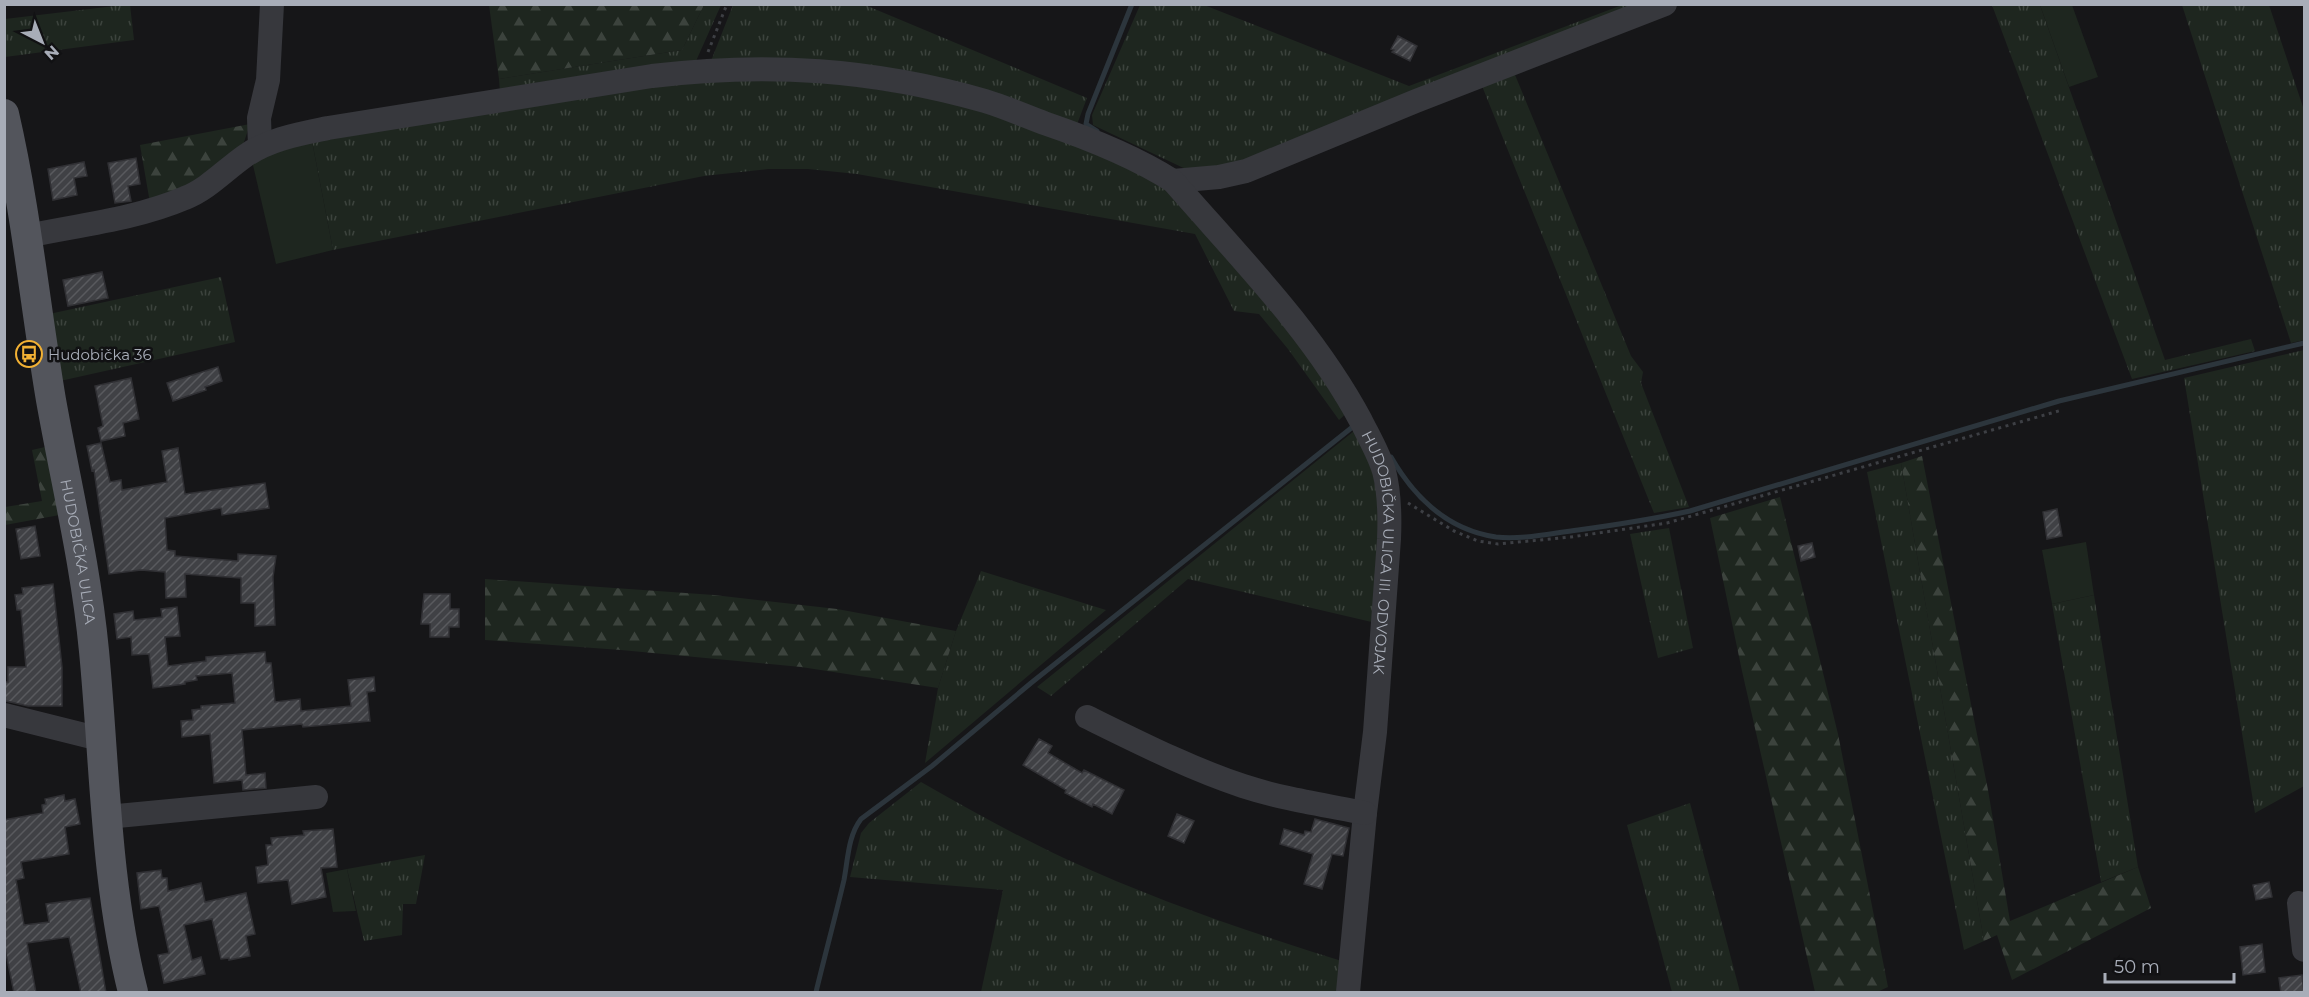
<svg xmlns="http://www.w3.org/2000/svg" width="2309" height="997" font-family="Montserrat,sans-serif">
  <defs>
    <pattern id="grass-tufts" width="24" height="20" patternUnits="userSpaceOnUse" patternTransform="scale(1.5)"><rect width="24" height="20" fill="#1e261f"/><path d="M3 7l-1-3M5 7V3M7 7l1-3M15 17l-1-3M17 17v-4M19 17l1-3" fill="none" stroke="#3c433d"/></pattern>
    <pattern id="forest-firs" width="22" height="20" patternUnits="userSpaceOnUse" patternTransform="scale(1.5)"><rect width="22" height="20" fill="#1e261f"/><path d="M5 1l3.5 6h-7zM16 11l3.5 6h-7z" fill="#3c433d"/></pattern>
    <pattern id="building-hatch" width="6" height="6" patternUnits="userSpaceOnUse" patternTransform="scale(1.5)"><rect width="6" height="6" fill="#404145"/><path d="M-1 1l2-2M0 6l6-6M5 7l2-2" fill="none" stroke="#595a5e"/></pattern>
  </defs>
  <rect width="100%" height="100%" fill="#161618"/>
  <path fill="url(#grass-tufts)" d="M123,5H130L134,40L5,57V19Z
    M704,5H721L696,61L500,93L499,79L682,50Z
    M733,5H865L1087,98L1076,127L988,97L711,61Z
    M1140,5H1204L1409,86L1622,5H1636L1242,166L1192,172L1093,125L1092,115Z
    M1992,5H2040L2165,360L2251,339L2255,351L2132,379Z
    M2182,5H2269L2304,110V340L2291,343Z
    M1513,70L1631,356L1643,372L1641,383L1689,507L1654,513L1480,81Z
    M770,73L984,106L1150,174L1196,215L1350,410L1339,420L1288,349L1259,314L1234,311L1195,234L857,174L808,169H768L704,176L333,250L311,136L653,81Z
    M221,277L235,342L60,381L49,314Z
    M2304,350V786L2255,813L2184,378Z
    M1359,427L1383,490L1376,623L1188,579L1051,696L1037,687Z
    M1901,463L1984,941L1964,950L1867,472Z
    M1669,528L1693,648L1658,658L1630,534Z
    M981,571L1106,610L925,763L938,688L956,631Z
    M2094,595L2138,867L2101,882L2052,604Z
    M921,782C969,809 1016,836 1066,859C1157,901 1252,933 1348,963L1345,992H981L1003,890L850,877L861,833L869,823Z
    M1690,803L1740,992H1672L1627,825Z
    M425,855L416,904H403L402,935L364,941L347,869Z"/>
  <path fill="url(#forest-firs)" d="M489,5V4L704,5L682,50L499,79Z
    M250,124L243,145L202,179L150,203L140,145Z
    M54,445L65,514L5,525V507L42,501L32,450Z
    M1922,456L1988,790L2010,921L2138,867L2151,908L2012,980L1997,935L1984,941L1901,463Z
    M1780,497L1838,734L1888,987L1877,992H1815L1742,671L1710,518Z
    M485,579L714,595L837,609L956,631L938,688L801,667L621,650L485,640Z"/>
  <path fill="#1e261f" d="M2040,5H2072L2098,77L2069,87Z
    M311,136L333,250L276,264L252,161Z
    M2086,542L2094,595L2052,604L2042,550Z
    M347,869L356,911L333,912L326,873Z"/>
  <g fill="none" stroke-linecap="round" stroke-linejoin="round">
    <path stroke="#2c353c" stroke-width="5" d="M1097,131L1086,124L1088,114L1132,4
      M1391,457C1414,497 1448,530 1496,537C1522,540 1552,533 1578,530C1615,525 1653,519 1690,511L2059,401L2304,343
      M816,992C825,955 835,918 844,880C848,859 848,836 861,819L932,766L1031,683L1355,425"/>
  </g>
  <path fill="url(#building-hatch)" stroke="#303034" stroke-width="1.5" d="M1398,36L1417,46L1410,61L1392,52L1394,50L1391,49Z
    M136,158L140,184L128,186L131,201L115,203L108,163Z
    M84,162L87,176L74,178L77,195L53,200L48,169Z
    M102,272L108,298L68,306L63,280Z
    M218,367L222,381L205,387L206,390L173,401L167,383Z
    M131,378L139,419L123,423L125,436L101,441L98,428L103,426L95,386Z
    M101,443L110,482L121,480L122,490L167,482L162,451L178,448L185,494L265,483L269,508L222,515L221,508L165,518L167,550L175,551V556L238,561V554L276,556L273,577L275,625L255,626V603H241V578L185,574L186,597L166,598L165,572L141,570L109,574L94,470L92,471L87,446Z
    M2057,509L2062,536L2047,539L2043,512Z
    M35,526L40,556L21,559L16,529Z
    M1812,543L1815,557L1801,561L1798,546Z
    M53,584L62,667V706H28L6,701L4,700V682H8V667H26L21,610H17L15,595L23,594L22,588Z
    M424,594H450V609H459V627H449V637H430V624H421Z
    M177,607L180,636L165,637L168,666L206,661V657L265,652L266,663H271L275,702L300,699L301,711L351,706L348,680L374,677L375,691L367,692L370,721L303,727L302,724L242,730L246,775L265,773L266,788L243,790L242,780L214,783L210,734L182,737L181,721L193,720L192,710L201,709V706L235,703L232,673L196,676L197,680L185,682V684L153,688L149,654L132,655L131,637L117,639L114,614L133,611L134,620L162,617L161,609Z
    M1039,739L1052,746L1048,753L1082,773L1084,770L1124,790L1112,814L1093,804L1092,807L1065,793L1066,790L1023,765Z
    M64,795L65,801L75,799L80,824L65,827L69,854L21,862L24,878L16,880L24,925L49,922L46,904L90,898L106,993H81L69,937L27,943L36,993H14L4,944V820L43,813L42,805L46,804L45,799Z
    M1177,814L1194,821L1184,843L1168,836Z
    M1315,819L1349,828L1343,856L1332,854L1322,889L1304,884L1313,854L1280,844L1284,829L1304,835L1305,831L1311,832Z
    M333,829L337,867L321,868L326,897L292,904L288,880L258,883L256,867L268,865L266,845H272L271,838L304,835L303,831Z
    M161,870L162,878H167L168,891L201,883L205,902L246,893L255,934L246,936L250,956L229,960V958L221,959L212,919L184,925L192,960L201,957L205,974L164,983L158,955L169,953L159,906L141,909L137,873Z
    M2269,882L2272,897L2256,900L2253,885Z
    M2262,944L2265,972L2243,975L2240,947Z
    M2302,975L2304,993H2281L2279,978Z"/>
  <g fill="none" stroke-linecap="round" stroke-linejoin="round">
    <path stroke="#3d3f44" stroke-width="3" stroke-dasharray="3 4.5" stroke-linecap="butt" d="M708,52L727,4
      M1408,503L1454,531L1478,541L1498,544L1571,537L1667,523L2062,410"/>
    <g stroke="#37383d" stroke-width="24">
      <path d="M260,147L259,118L268,80L272,4"/>
      <path d="M1173,181L1219,177L1246,171L1416,101L1665,4"/>
      <path id="s1" d="M27,236C79,225 136,219 185,198C208,189 225,170 245,156C269,139 299,134 328,128L652,76C767,62 873,69 985,101C1005,107 1025,116 1044,123C1088,138 1134,156 1173,181C1239,257 1313,331 1361,421C1369,437 1379,454 1384,471C1390,494 1390,516 1389,539L1375,732L1365,813L1348,992"/>
      <path d="M4,715L100,739"/>
      <path d="M1087,717C1138,742 1189,768 1243,786C1283,799 1324,805 1365,813"/>
      <path d="M107,817L316,797"/>
      <path d="M2299,903L2304,950"/>
    </g>
    <path stroke="#53555c" stroke-width="30" id="s2" d="M4,114C26,209 35,305 51,400C66,484 86,566 94,651C105,765 105,881 133,992"/>
  </g>
  <defs>
    <symbol id="bus-ring" viewBox="-11 -11 22 22"><circle r="9.5" fill="#111113" stroke="#f2b134" stroke-width="1.5"/><path d="M-5-6H5V4H4V6H2V4H-2V6H-4V4H-5ZM-3.5-4V0h7V-4ZM-3.5 1.2v1.5H-2V1.2ZM2 1.2v1.5H3.5V1.2Z" fill="#f2b134"/></symbol>
  </defs>
  <g fill-rule="evenodd">
    <use href="#bus-ring" x="14" y="339" width="30" height="30"/>
  </g>
  <g text-anchor="middle" dominant-baseline="central" stroke-width="5" stroke-linejoin="round" paint-order="stroke">
    <g font-size="15" fill="#a8adb8" stroke="#111113" text-anchor="start">
      <text x="48" y="354">Hudobička 36</text>
    </g>
    <g font-size="15" fill="#a8adb8" stroke="#111113">
      <text stroke="none"><textPath href="#s2" startOffset="444">HUDOBIČKA ULICA</textPath></text>
      <text stroke="none"><textPath href="#s1" startOffset="1635">HUDOBIČKA ULICA III. ODVOJAK</textPath></text>
    </g>
  </g>
  <rect width="2309" height="997" fill="none" stroke="#a8adb8" stroke-width="12"/>
  <g transform="translate(42 42) rotate(138)" stroke="#111113" stroke-width="4.5" paint-order="stroke">
  <path d="M0-4.5L10 22L0 15L-10 22Z" fill="#a8adb8"/>
  <text y="-9" font-size="16" font-weight="bold" text-anchor="middle" fill="#a8adb8">N</text>
  </g>
  <path d="M2105 973v9h129v-9" fill="none" stroke="#a8adb8" stroke-width="3"/>
  <text x="2114" y="973" font-size="18" fill="#a8adb8" stroke="#111113" stroke-width="4.5" paint-order="stroke">50 m</text>
</svg>
